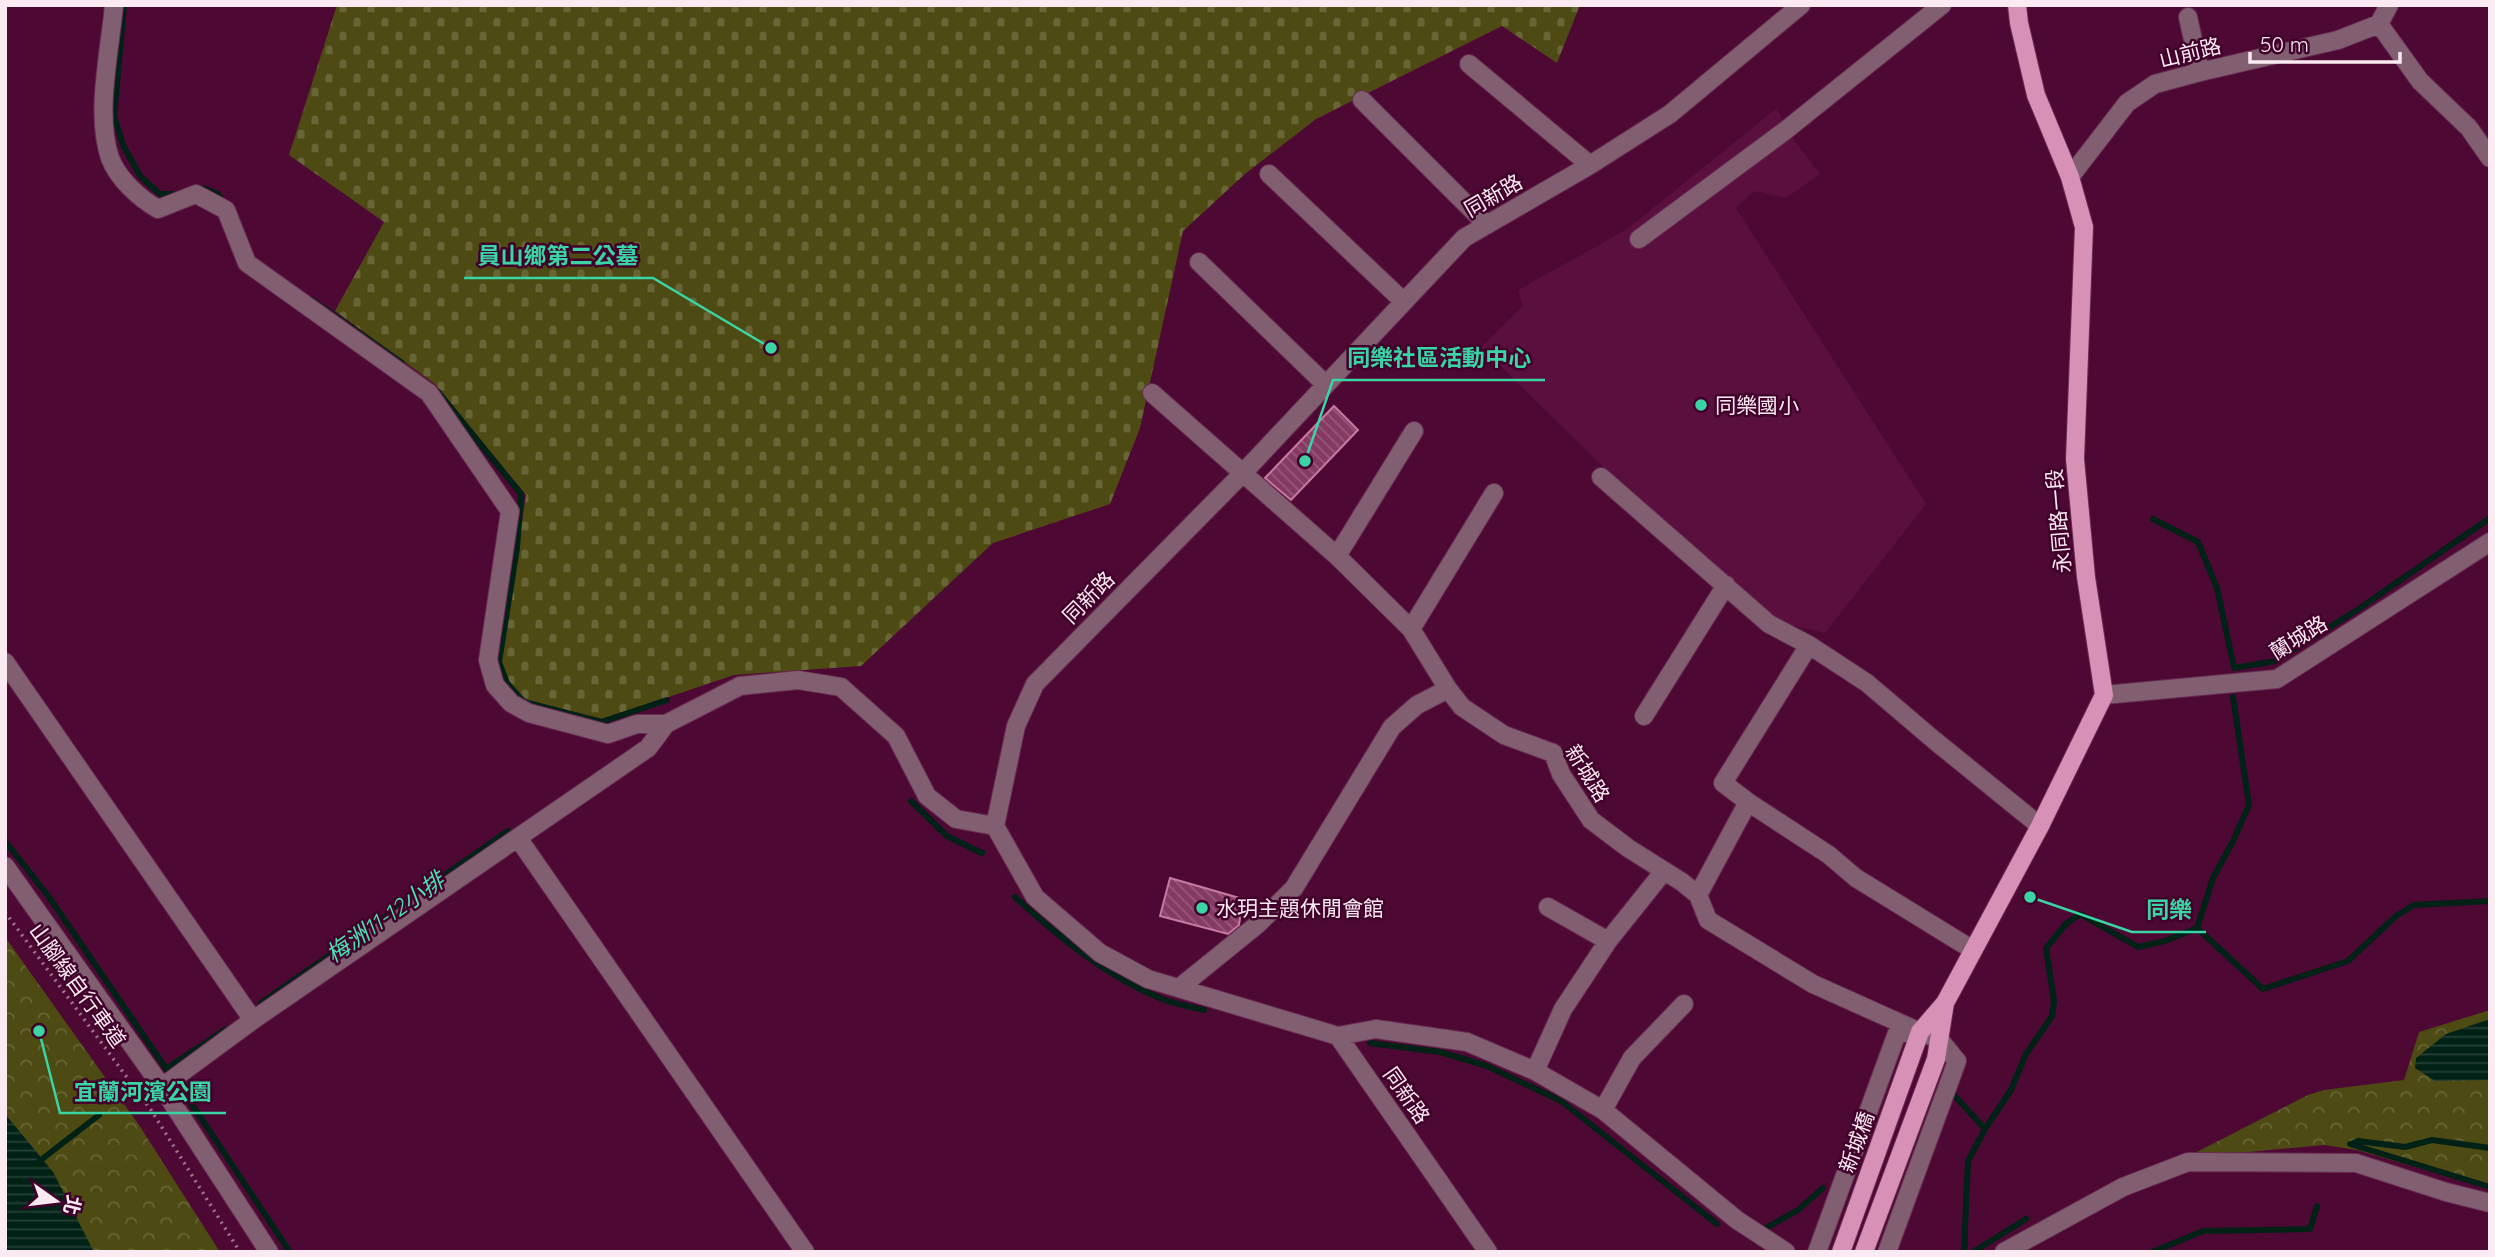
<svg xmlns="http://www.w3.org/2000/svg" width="2495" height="1257" font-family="Quicksand,'Noto Sans TC',sans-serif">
  <defs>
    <pattern id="cemetery-stones" width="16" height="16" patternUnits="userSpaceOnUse" patternTransform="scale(1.75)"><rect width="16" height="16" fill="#4d4b13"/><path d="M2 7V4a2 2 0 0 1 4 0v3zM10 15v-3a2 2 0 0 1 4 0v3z" fill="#686536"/></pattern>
    <pattern id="park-crowns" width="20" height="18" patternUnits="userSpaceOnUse" patternTransform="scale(1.75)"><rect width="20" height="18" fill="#4d4b13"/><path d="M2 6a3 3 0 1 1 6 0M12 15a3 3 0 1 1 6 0" fill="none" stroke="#686536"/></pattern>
    <pattern id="water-rules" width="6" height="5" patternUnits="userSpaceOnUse" patternTransform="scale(1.75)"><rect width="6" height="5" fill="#002116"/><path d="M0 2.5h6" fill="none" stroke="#264138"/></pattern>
    <pattern id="building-back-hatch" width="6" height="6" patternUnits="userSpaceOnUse" patternTransform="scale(1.75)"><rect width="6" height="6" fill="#853a64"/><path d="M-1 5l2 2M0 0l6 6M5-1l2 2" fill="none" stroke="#97577b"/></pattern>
  </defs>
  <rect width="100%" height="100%" fill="#4d0834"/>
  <path fill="#5b0f3f" d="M1777,108L1786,130L1820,174L1786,198L1754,191L1736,208L1926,504L1825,633L1779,622L1599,463L1481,347L1523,306L1518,290L1626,230Z"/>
  <path fill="url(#cemetery-stones)" d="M337,5H1580L1557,63L1502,26L1316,119L1245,174L1183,231L1140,428L1110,504L993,543L861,666L734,675L603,719L526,700L508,682L501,661L526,495L435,384L335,311L384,222L289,155Z"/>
  <path fill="url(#park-crowns)" d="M5,937L139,1125L220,1252H5Z
    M2490,1010V1189L2357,1150L2324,1145L2185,1158L2308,1095L2324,1090L2404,1080L2419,1032Z"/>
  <path fill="url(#water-rules)" d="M2490,1019V1080L2435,1081L2415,1068L2416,1058L2446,1034Z
    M5,1114L53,1172L94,1252H5Z"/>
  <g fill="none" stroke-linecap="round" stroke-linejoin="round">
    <path stroke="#002116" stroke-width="6" d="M124,5L114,116L123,145L140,176L160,194H175
      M203,188L218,194L224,203
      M311,299L402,363
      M438,392L521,494L517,548L499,662L507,683L524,702L601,722L667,700
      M2153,519L2198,542L2217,588L2234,668L2275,661L2357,610L2490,518
      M911,801L947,836L982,853
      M5,841L49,897L167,1070
      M1015,897C1060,938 1106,976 1162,999C1175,1004 1191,1007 1204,1010
      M2197,928L2213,878L2233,841L2249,805L2233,697
      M261,1003L508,831
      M1370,1043L1440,1052L1487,1066L1561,1101L1717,1224
      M166,1069L226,1029
      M183,1091L290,1252
      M1954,1095L1985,1129L2011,1090L2026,1054L2052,1016L2054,1001L2046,948L2066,924L2080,914L2138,947L2165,941L2197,928L2263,989L2348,961L2396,916L2414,905L2490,901
      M2350,1144L2490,1187
      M2351,1144L2358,1141L2405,1147L2432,1140L2490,1148
      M37,1163L99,1115
      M1759,1232L1798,1210L1823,1188
      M1964,1252L1968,1161L1985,1129
      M1973,1252L2026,1219
      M2152,1252L2203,1231L2310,1229L2317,1206"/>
  </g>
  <path fill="url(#building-back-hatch)" stroke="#c87aa3" stroke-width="2" d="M1334,406L1358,430L1291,500L1265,478Z
    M1170,878L1243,899L1239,925L1228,934L1160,916Z"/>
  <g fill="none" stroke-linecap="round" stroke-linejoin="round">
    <defs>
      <path id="minor" d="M114,5C110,51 95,114 110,158C118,179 139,198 158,209L196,194L226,210L247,263L429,393L510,511L488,660L495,685L511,703L529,713L608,734L637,724H666L740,686L798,680L841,687L896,736L927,796L956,819L995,826
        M2188,17L2200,72
        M2379,24L2420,81L2469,128L2490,158
        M1469,64L1590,165
        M1362,100L1487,225
        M1269,174L1403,301
        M2070,177L2127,103L2155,84L2200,72L2338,40L2379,24L2389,5
        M1639,239L1786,130L1942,5
        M1199,262L1325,384
        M1152,393L1337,556L1411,629L1448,689L1462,707L1504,735L1553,753L1561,774L1591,820L1628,848L1682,882L1698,895L1708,920L1813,984L1920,1032L1939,1039L1957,1061L1887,1252
        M1601,477L1769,624L1809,645L1867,683L1934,740L2040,826
        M1337,556L1414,431
        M1411,629L1494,493
        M1809,645L1723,783L1748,802L1829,855L1856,878L1973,950
        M5,662L253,1020
        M2104,695L2277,679L2490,542
        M1644,716L1726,585
        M518,838L805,1252
        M5,866L162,1087L269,1252
        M1698,895L1748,802
        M1548,907L1608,941
        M1179,988L1258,924L1294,888L1392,727L1417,705L1448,689
        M1338,1036L1376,1029L1467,1042L1535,1071L1603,1110L1737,1220L1786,1252
        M1535,1071L1563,1009L1608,941L1664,871
        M162,1087L253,1020L648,748L666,724
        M1603,1110L1632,1058L1684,1004
        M1488,1252L1338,1036L1148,979L1100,953L1035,897L995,826L1016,726L1035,684L1242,474L1464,238L1590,165L1670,114L1801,5
        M1817,1252L1897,1033H1917
        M2004,1252L2123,1187L2188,1162L2356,1163L2446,1192L2490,1203"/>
      <path id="major" d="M1841,1252L1920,1032L1945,1003L2040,826L2104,695L2086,577L2075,459L2084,227L2070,177L2036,95L2019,23L2017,5
        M1864,1252L1936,1059L1945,1003"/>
    </defs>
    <use href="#minor" stroke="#692c52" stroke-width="20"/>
    <use href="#major" stroke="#692c52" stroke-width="20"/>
    <path stroke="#a17590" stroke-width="3.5" stroke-dasharray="2 5" stroke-linecap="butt" d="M5,912L151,1110L240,1252"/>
    <use href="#minor" stroke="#815e70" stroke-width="18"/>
    <use href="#major" stroke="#d891b6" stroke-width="18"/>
  </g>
  <g fill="#3ad4a5" stroke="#41002a" stroke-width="2.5">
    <circle cx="1701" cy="405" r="7"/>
    <circle cx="1202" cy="908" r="7"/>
  </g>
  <g text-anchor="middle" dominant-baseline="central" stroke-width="5" stroke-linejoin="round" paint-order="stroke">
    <g font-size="21" fill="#fbeaf2" stroke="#41002a">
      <text transform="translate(2190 52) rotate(-14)">山前路</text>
      <text transform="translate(1493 195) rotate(-30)">同新路</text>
      <text transform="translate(2058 521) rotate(-95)">永同路一段</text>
      <text transform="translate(1088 597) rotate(-45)">同新路</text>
      <text transform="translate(2298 637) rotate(-32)">蘭城路</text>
      <text transform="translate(1588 773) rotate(58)">新城路</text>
      <text transform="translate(78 985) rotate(54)">山腳線自行車道</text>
      <text transform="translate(1407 1095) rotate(55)">同新路</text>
      <text transform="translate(1856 1142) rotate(-70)">新城橋</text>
    </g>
    <g font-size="21" fill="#fbeaf2" stroke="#41002a" text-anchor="start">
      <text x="1715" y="405">同樂國小</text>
      <text x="1216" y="908">水玥主題休閒會館</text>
    </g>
    <g font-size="23" font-style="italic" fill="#4de3b3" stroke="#41002a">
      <text transform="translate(385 917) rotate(-35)">梅洲11-12小排</text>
    </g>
  </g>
  <path fill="none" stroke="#3ad4a5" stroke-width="2.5" d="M771 348L653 278H464M1305 461L1333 380H1545M2030 897L2132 932H2206M39 1031L60 1113H226"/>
  <g fill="#3ad4a5" stroke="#41002a" stroke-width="2.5">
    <circle cx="771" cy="348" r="7"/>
    <circle cx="1305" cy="461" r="7"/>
    <circle cx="2030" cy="897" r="7"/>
    <circle cx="39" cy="1031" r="7"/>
  </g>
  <g font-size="23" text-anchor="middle" font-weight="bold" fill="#3ad4a5" stroke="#41002a" stroke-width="5" stroke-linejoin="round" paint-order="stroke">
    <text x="558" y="264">員山鄉第二公墓</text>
    <text x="1439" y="366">同樂社區活動中心</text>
    <text x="2169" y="918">同樂</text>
    <text x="143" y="1100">宜蘭河濱公園</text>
  </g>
  <rect width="2495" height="1257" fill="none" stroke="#fbeaf2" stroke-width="14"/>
  <g transform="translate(56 1201) rotate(104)" stroke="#41002a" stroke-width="5" paint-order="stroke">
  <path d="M0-5L12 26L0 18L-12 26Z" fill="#fbeaf2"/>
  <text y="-10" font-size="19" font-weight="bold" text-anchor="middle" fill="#fbeaf2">北</text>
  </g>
  <path d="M2250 52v10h150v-10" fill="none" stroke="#fbeaf2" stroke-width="3.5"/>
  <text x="2260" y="52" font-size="21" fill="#fbeaf2" stroke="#41002a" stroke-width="5" paint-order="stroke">50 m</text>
</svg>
